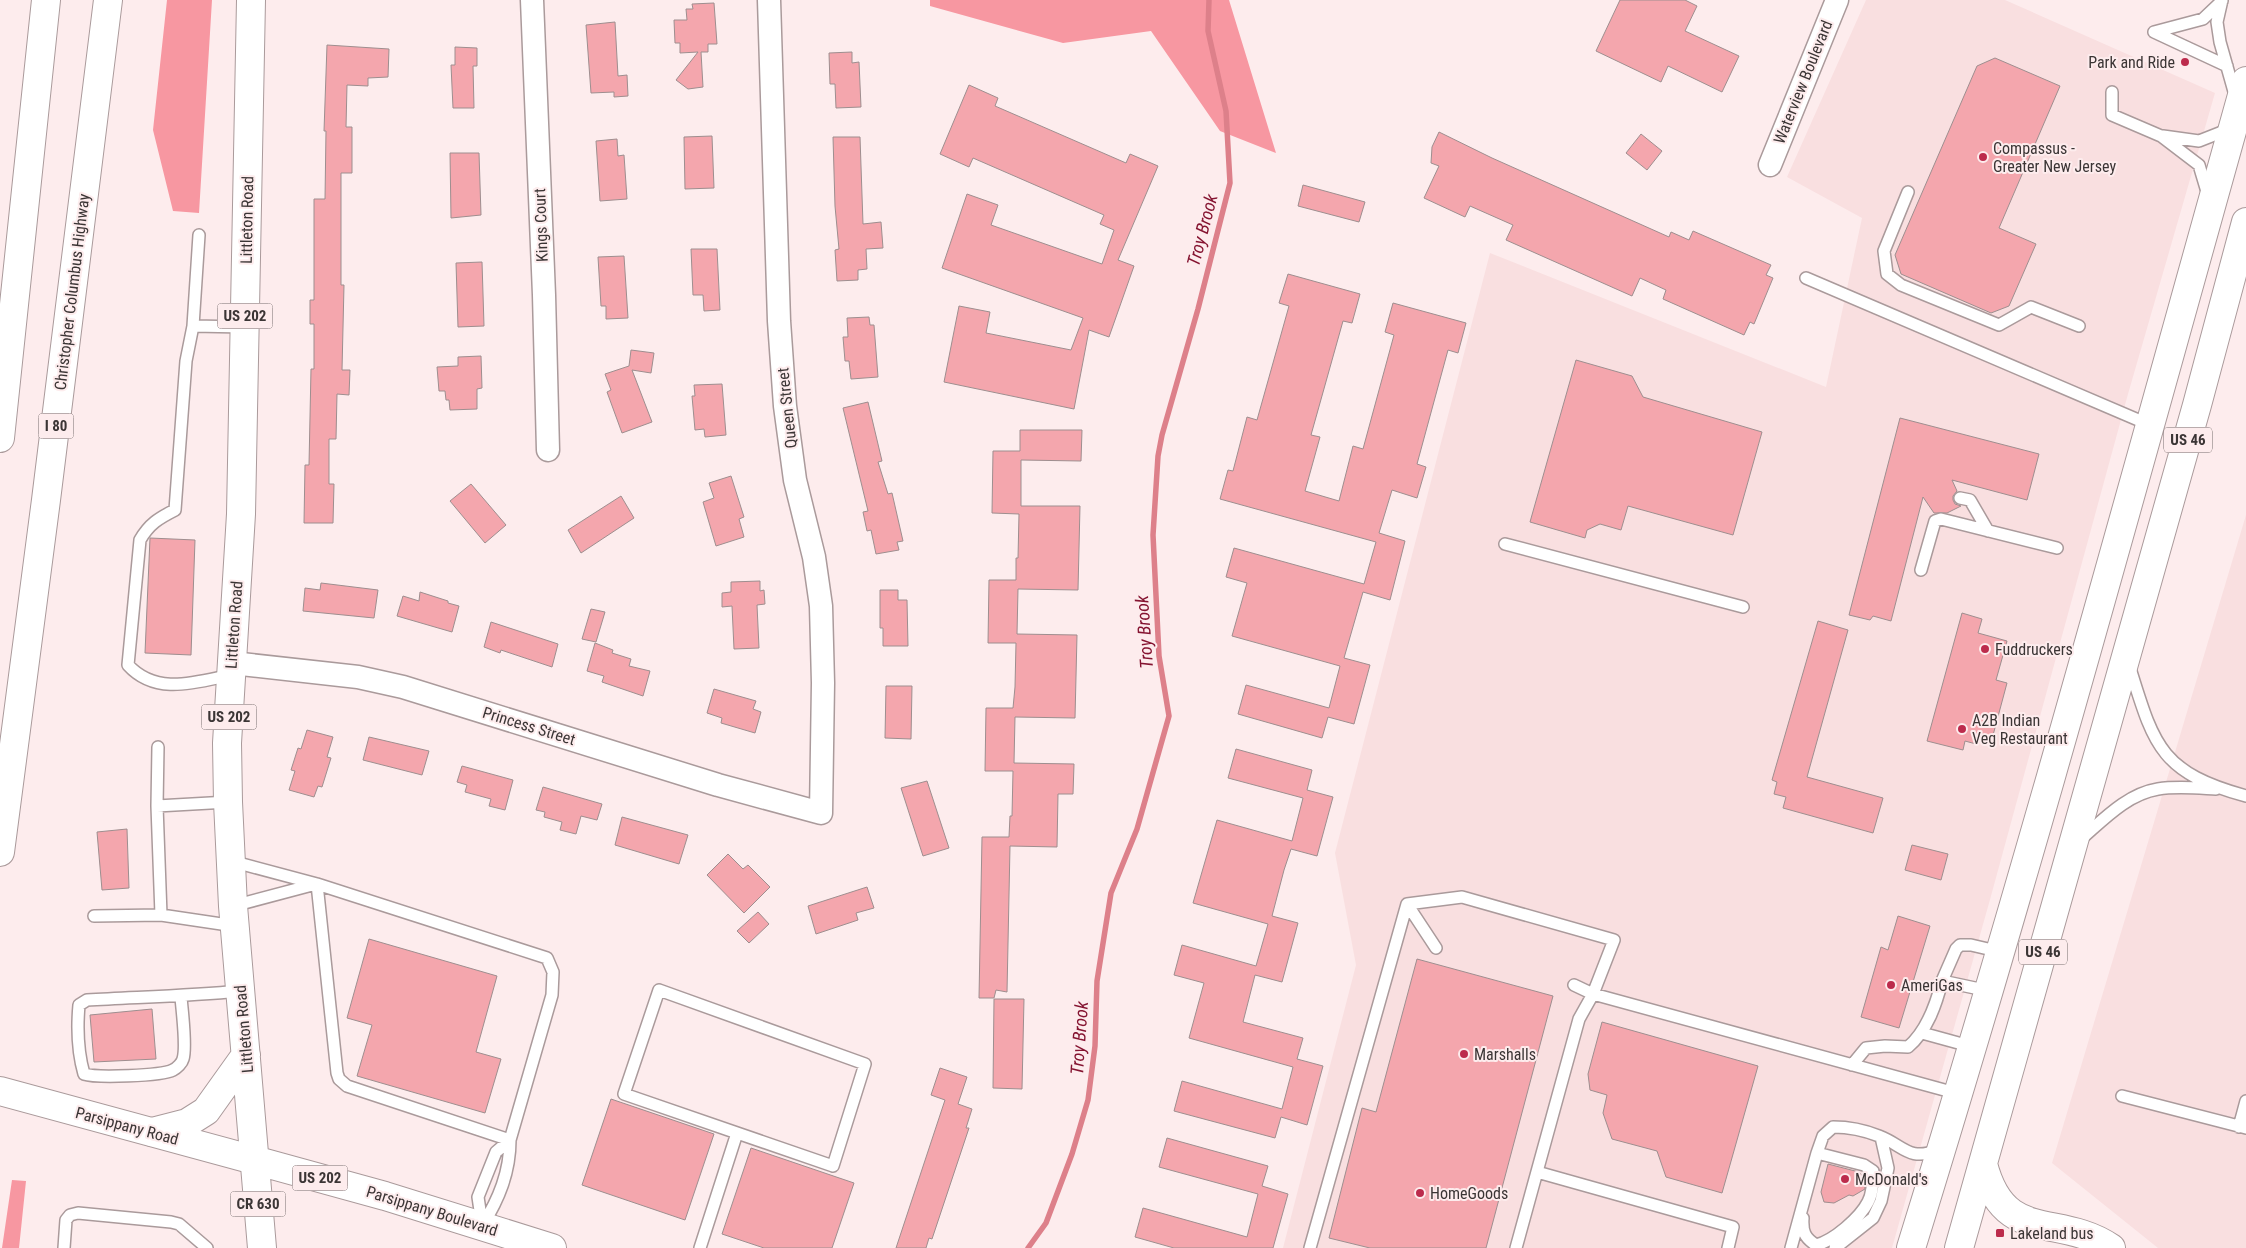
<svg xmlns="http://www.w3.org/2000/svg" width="2246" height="1248" font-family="'Roboto Condensed',sans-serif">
  <rect width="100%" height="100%" fill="#fdeced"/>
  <path fill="#f9dfe0" d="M1866,0H2005L2215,93L2128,394L1991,896L1892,1248H1283L1356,965L1335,853L1490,253L1826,387L1862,218L1787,177Z
    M2246,515V1248H2158L2052,1163Z"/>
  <path fill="#f797a1" d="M167,0H212L199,213L173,211L153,130Z
    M930,0H1229L1276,153L1220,131L1151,31L1063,43L930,6Z
    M12,1180L26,1181L19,1248H2Z"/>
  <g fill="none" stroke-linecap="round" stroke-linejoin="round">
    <path stroke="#dd808a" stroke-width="5.5" d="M1028,1248L1046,1223L1072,1154L1088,1100L1095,1046L1097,981L1111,893L1137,829L1169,716L1159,656L1153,535L1158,456L1162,435L1198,309L1230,183L1226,111L1208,31L1209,0"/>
  </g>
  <path fill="#f4a6ad" stroke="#9e8e8f" d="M1620,0H1685L1697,6L1685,31L1739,56L1722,92L1668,66L1661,82L1596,51Z
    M714,3L717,44H708V52H701L703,87L688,89L676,80L698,52L680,53V43H675L674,20H687L686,9H693L692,4Z
    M615,22L618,76L627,75L628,96L614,97V92L591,93L586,25Z
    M327,45L389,49L388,77L368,78V86L347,85L346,127H352V173H341V285H344L342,370H350L349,395L337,394L336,439H329V484H334L333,523H304L305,465H309L311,369H314V324H310V300H314V199H325L326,131H324Z
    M455,47L477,48V66H473L474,108H453L451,65H455Z
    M852,52V63L859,62L861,107L836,108L835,84H830L829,53Z
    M1995,58L2060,86L1999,228L2036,244L2009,306L1991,313L1901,274L1895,255L1977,66Z
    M969,85L998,98L995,106L1126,163L1130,154L1158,166L1118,260L1134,266L1109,337L1089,330L1074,409L944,382L959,306L990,312L986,333L1071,350L1083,318L942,268L967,194L998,205L991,225L1102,264L1114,230L1100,224L1104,215L973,158L969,167L940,154Z
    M1439,132L1492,158L1669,237L1671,232L1689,240L1693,231L1771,265L1766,275L1773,278L1754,324L1750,322L1744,335L1663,299L1666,290L1640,278L1632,296L1506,240L1513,225L1470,206L1465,217L1424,198L1439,166L1431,163L1432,147Z
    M1641,134L1662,151L1647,170L1626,153Z
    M712,136L714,188L685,189L684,137Z
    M833,137H860L863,224L881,222L883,248L866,249L867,269L858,270V280L837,281L835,250L839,249L835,206Z
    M617,139L618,156L624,155L627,199L600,201L596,141Z
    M450,153H479L481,215L451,218Z
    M1303,185L1365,202L1359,222L1298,206Z
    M691,249H717L720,310L704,311L703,295H693Z
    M624,256L628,318L606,319V306H601L598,257Z
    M482,262L484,326L458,327L456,263Z
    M1288,274L1360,294L1352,323L1343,321L1311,435L1320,437L1305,491L1339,501L1353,446L1363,449L1394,335L1385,332L1393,303L1466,323L1458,353L1448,350L1417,464L1426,467L1417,498L1392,490L1379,533L1405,541L1390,600L1363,592L1344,658L1370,665L1354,724L1328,717L1322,738L1238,714L1246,685L1329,708L1340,666L1232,636L1247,583L1226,577L1234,548L1364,584L1376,542L1220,499L1228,470L1233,471L1247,417L1257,420L1289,306L1279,303Z
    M869,317L870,325H874L878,377L851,379L849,361H845L843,337H848L847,318Z
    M631,350L654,353L651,373L632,370L652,422L622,433L607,392L611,390L605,374L629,366Z
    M481,356L482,388L477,389V409L450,410L449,400H446L445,391H439L437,367L458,366V357Z
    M1576,360L1632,376L1643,397L1762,432L1733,535L1628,506L1621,530L1600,524L1587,530L1585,538L1530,522Z
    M722,384L726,435L705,437L704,429L695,430L692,396H695L694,385Z
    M868,402L882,461L878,462L888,494L892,493L903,541L897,542L899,550L876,554L871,530L867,531L863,512L868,511L843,408Z
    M1900,418L2039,454L2027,500L1952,480L1957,491L1953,496V500L1955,504L1961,506L1947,513H1934L1923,497L1891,621L1873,616L1870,620L1849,615Z
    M1020,430H1082L1081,461L1021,460V506H1080L1078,590L1018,589L1017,634L1077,635L1075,718L1015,717L1014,763L1074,764L1073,794H1058L1057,847L1010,846L1007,992L996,990L994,998H979L982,837H1009L1010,816H1012L1013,771H985L986,708H1013L1015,687L1016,643H988L989,580H1016V558H1018L1019,514L992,513L993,451H1020Z
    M731,476L744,517L739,519L744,537L716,546L703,502L714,498L709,483Z
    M471,484L506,525L485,543L450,501Z
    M621,496L634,518L581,553L568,530Z
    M150,538L195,540L191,655L145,653Z
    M760,581V591L764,590L765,604L757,605L759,648L734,649L732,606L722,607V593L731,592V582Z
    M321,583L378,590L374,618L303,611L305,588L320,590Z
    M880,590H898V600H907L908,646H883V628H880Z
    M420,592L448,601V603L459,606L452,632L397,616L403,596L419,601Z
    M591,609L605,612L596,642L582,639Z
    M1962,613L1982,619L1978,633L2007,641L1996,680L2007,683L1992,739L1978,735L1976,744L1965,741L1963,750L1927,741Z
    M1818,621L1848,630L1807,777L1883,798L1873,833L1783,808L1786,797L1774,794L1777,782L1772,780Z
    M491,622L558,644L552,667L501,650L500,653L484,647Z
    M595,643L613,650L612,653L631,659L629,666L650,671L643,696L602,682L604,676L587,671Z
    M886,686H912L911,739L885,738Z
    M714,689L756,701L753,709L761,712L755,733L721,723L722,718L707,713Z
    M307,730L333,737L327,757L331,758L322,787L318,786L314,797L289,790L295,771L291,770L298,748L301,749Z
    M369,737L429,751L422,775L363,760Z
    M1236,749L1312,770L1307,790L1333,797L1317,856L1291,849L1284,870L1272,916L1298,923L1282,982L1255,975L1243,1022L1303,1038L1297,1059L1323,1066L1307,1125L1281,1117L1275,1138L1174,1111L1182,1081L1282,1109L1293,1067L1189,1038L1204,983L1174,975L1182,945L1256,966L1268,924L1193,903L1217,820L1292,841L1303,798L1228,778Z
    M462,766L513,780L505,810L489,806L491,799L465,792L467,785L457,782Z
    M927,781L949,848L923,856L901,788Z
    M543,787L602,804L597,820L581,816L576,834L560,830L562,822L544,817L545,812L536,810Z
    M622,817L688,835L679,864L615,845Z
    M127,829L129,888L102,890L97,832Z
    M1912,845L1948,854L1941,880L1905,870Z
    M728,854L743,869L748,865L770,887L744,913L707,875Z
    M867,887L874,908L856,913L858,920L816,934L808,906Z
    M758,912L769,924L749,943L737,931Z
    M1898,916L1930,926L1899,1028L1861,1017L1881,947L1888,950Z
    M369,939L497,976L476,1052L501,1059L485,1113L357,1076L372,1025L347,1018Z
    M1417,959L1553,996L1486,1248H1370L1329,1238L1362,1108L1376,1112Z
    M994,999H1024L1022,1089L993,1088Z
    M152,1009L156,1059L94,1062L90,1015Z
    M1602,1022L1758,1066L1722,1193L1666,1177L1657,1151L1612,1139L1603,1113L1607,1095L1590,1090L1588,1074Z
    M940,1068L967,1077L958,1104L972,1109L966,1128H969L932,1239L929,1238L926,1248H896L945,1100L931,1095Z
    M611,1099L714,1134L685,1220L582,1185Z
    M1167,1138L1268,1166L1262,1186L1288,1194L1273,1248H1174L1135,1237L1143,1208L1247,1237L1258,1194L1159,1167Z
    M751,1148L854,1183L832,1248H764L722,1234Z
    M1828,1164L1859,1172L1865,1179V1189L1853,1196L1849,1195L1834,1203L1824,1202L1821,1192Z"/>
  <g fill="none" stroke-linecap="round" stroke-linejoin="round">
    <defs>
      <path id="lane" d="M2222,0L2217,22L2220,42L2235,95
        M2154,32L2227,66
        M2154,32L2203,19L2222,1
        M2112,92V115L2161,136L2199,165L2208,195
        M2163,136L2199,141L2232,128
        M1908,192L1884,251L1887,274L1901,285L1999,325L2031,307L2079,326
        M199,235L193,326L186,361L175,510C159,518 149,524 140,540L128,665C156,696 196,682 231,675
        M1806,278L2150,425
        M193,326L245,327
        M1960,498L1970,500L1988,531
        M1505,544L1743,607
        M1921,570L1935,521L1941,519L2057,548
        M2129,665C2154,745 2159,772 2246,796
        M158,747L157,806L161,915
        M157,806L228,802
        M2081,839C2103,820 2127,794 2158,789C2177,786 2197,788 2216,789
        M231,861L317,884L547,958L553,972L552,995L510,1140C510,1172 499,1199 482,1226
        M317,884L337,1073L339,1079L347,1086L510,1140L496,1152L478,1197L482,1224
        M1407,904L1462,897L1614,940L1593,994L1579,1019L1516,1248
        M1407,904L1436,948
        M233,906L316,884
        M94,916L161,915L235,926
        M1942,981L1956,949L1960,945H1971L2001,952
        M1574,985L1593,994L1959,1094
        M659,990L865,1064L833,1166L624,1094Z
        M181,997C182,1011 187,1047 183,1059C182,1063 177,1068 173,1070C161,1076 96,1078 84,1074C78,1053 77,1027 79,1005L87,1000C139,997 189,996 240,991
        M1922,1033L1973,1047
        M1852,1065L1866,1048L1885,1046L1908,1047C1927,1031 1936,1005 1942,981L1989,991
        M2122,1096L2246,1128
        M2239,1127L2246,1101
        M1537,1172L1733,1227L1728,1248
        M1803,1218C1802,1232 1805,1238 1816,1245C1833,1241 1860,1218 1868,1202C1873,1193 1873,1181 1873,1171L1864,1165L1817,1153
        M64,1248L66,1220L70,1215L78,1213L171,1222L179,1224L207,1248
        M700,1248L737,1133
        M1310,1248L1407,904
        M1791,1248L1817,1153L1823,1136L1833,1127C1850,1127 1864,1130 1879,1136C1903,1145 1909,1162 1937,1150
        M1835,1248L1873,1218L1881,1201L1888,1168L1881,1137"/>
      <path id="street" d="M532,0L544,295L548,450
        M1770,165L1837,0
        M232,663L358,677L403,687L718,785L821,813L823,683L821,606L814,557L795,480L785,406L779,321L769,0"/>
      <path id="secondary" d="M0,1091L254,1160"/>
      <path id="primary" d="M251,0L241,514L227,743L228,802L233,906L262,1248
        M152,1132L187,1123L206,1111L246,1055
        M254,1160L385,1196L552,1248"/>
      <path id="highway" d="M0,438L46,0
        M0,852L46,500L108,0
        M1983,1164C2004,1246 2058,1212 2111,1248
        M1911,1248C2031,861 2137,470 2246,81
        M1959,1248L2197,405L2246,222"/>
    </defs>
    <use href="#lane" stroke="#aa9a9b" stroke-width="14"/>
    <use href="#street" stroke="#aa9a9b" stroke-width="25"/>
    <use href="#secondary" stroke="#aa9a9b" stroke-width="30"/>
    <use href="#primary" stroke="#aa9a9b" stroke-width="30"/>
    <use href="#highway" stroke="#aa9a9b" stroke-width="30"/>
    <use href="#lane" stroke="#fff" stroke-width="11"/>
    <use href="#street" stroke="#fff" stroke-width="22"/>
    <use href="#secondary" stroke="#fff" stroke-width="28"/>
    <use href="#primary" stroke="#fff" stroke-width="28"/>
    <use href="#highway" stroke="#fff" stroke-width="28"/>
  </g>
  <g fill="#bc2b4c" stroke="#fdeced" stroke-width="2">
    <circle cx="2185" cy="62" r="5"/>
    <circle cx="1983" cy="157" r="5"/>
    <circle cx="1985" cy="649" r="5"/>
    <circle cx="1962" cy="729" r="5"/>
    <circle cx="1891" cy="985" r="5"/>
    <circle cx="1464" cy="1054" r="5"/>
    <circle cx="1845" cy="1179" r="5"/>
    <circle cx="1420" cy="1193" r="5"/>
    <rect x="1995" y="1228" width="10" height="10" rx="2.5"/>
  </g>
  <g text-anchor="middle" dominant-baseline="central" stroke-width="4" stroke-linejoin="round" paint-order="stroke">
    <g fill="#fdeced" stroke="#756c6c" stroke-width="1">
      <rect x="217.5" y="303.5" width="55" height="25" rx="4"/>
      <rect x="38.5" y="413.5" width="35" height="25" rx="4"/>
      <rect x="2164" y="427.5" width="48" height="25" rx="4"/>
      <rect x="201.5" y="704.5" width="55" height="25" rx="4"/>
      <rect x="2019" y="939.5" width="48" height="25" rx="4"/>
      <rect x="292.5" y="1165.5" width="55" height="25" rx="4"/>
      <rect x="230.5" y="1191.5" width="55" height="25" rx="4"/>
    </g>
    <g font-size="15" font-weight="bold" fill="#3b3535">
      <text x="245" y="316">US 202</text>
      <text x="56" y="426">I 80</text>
      <text x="2188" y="440">US 46</text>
      <text x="229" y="717">US 202</text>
      <text x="2043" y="952">US 46</text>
      <text x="320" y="1178">US 202</text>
      <text x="258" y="1204">CR 630</text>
    </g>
    <g font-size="16" fill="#3b3535" stroke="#fdeced" text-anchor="start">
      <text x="2175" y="62" text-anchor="end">Park and Ride</text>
      <text x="1993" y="148">Compassus -<tspan x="1993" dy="18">Greater New Jersey</tspan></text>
      <text x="1995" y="649">Fuddruckers</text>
      <text x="1972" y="720">A2B Indian<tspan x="1972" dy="18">Veg Restaurant</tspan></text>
      <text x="1901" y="985">AmeriGas</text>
      <text x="1474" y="1054">Marshalls</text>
      <text x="1855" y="1179">McDonald's</text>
      <text x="1430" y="1193">HomeGoods</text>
      <text x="2010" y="1233">Lakeland bus</text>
    </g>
    <g font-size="16" fill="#3b3535" stroke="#fdeced">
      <text transform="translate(1803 82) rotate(-68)">Waterview Boulevard</text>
      <text transform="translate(247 220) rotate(-89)">Littleton Road</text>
      <text transform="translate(541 225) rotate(-92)">Kings Court</text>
      <text transform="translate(72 292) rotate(-83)">Christopher Columbus Highway</text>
      <text transform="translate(787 408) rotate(-96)">Queen Street</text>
      <text transform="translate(234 625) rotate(-86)">Littleton Road</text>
      <text transform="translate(529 726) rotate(17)">Princess Street</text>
      <text transform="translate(244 1029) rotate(-95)">Littleton Road</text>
      <text transform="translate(127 1126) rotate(15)">Parsippany Road</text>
      <text transform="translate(432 1211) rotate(17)">Parsippany Boulevard</text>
    </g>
    <g font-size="18" font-style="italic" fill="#851431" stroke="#fdeced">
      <text transform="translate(1202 230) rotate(-75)">Troy Brook</text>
      <text transform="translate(1144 632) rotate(-94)">Troy Brook</text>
      <text transform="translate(1079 1038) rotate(-86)">Troy Brook</text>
    </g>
  </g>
</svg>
